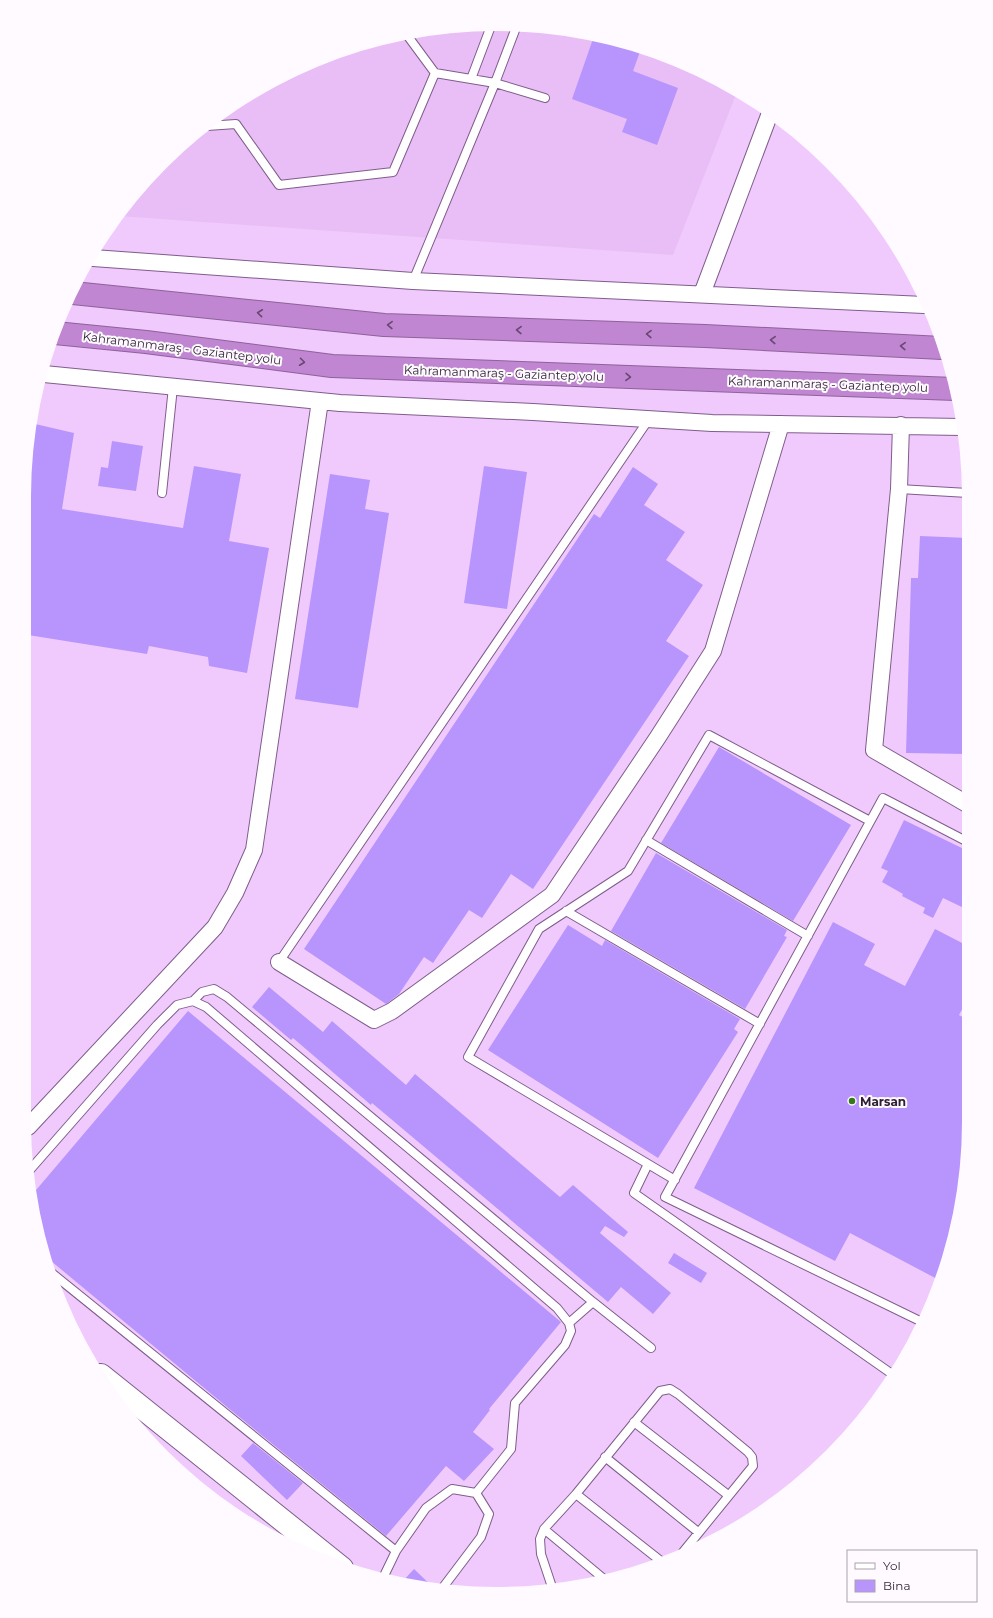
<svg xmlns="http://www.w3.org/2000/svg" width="993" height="1618" font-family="Montserrat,sans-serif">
  <rect width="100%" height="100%" fill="#f1cafd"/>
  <path fill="#e9bef7" d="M527,25L619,40L705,73L737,92L673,255L118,216L122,209L185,141L260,87L344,49L435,28Z"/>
  <path fill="#b795fd" d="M594,36L619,40L641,49L633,71L678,88L657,145L622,132L627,119L572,99Z
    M31,423L74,433L62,509L183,528L194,466L241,474L229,541L269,548L247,673L209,666L208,657L149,646L147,654L28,635V435Z
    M112,441L143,446L136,491L98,486L101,467L108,468Z
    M484,466L527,472L507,609L464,603Z
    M633,467L658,484L644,505L685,532L666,560L703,585L666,641L689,656L533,889L511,874L482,918L469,910L433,963L424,957L399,994L386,1004L304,949L594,514L600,518Z
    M330,474L370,480L365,509L389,513L358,708L295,699Z
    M920,536L968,538L967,754L906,753L911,578H918Z
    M719,747L851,825L793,921L661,843Z
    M904,820L966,850V909L943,898L933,918L923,913L925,908L902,896L903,894L882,882L888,871L881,868Z
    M656,853L787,930L784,936L787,937L745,1009L611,931Z
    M833,922L875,944L864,965L905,986L935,929L966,945V1002L959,1015L966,1019L965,1183L939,1280L850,1233L835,1261L694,1188Z
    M568,925L602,946L605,940L740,1019L734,1029L738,1032L658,1158L488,1050Z
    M269,987L323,1032L332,1021L406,1085L415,1074L560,1197L573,1185L628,1232L624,1237L605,1226L600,1233L671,1293L653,1314L621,1287L608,1302L372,1103L371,1105L293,1038L291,1040L252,1007Z
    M188,1011L561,1322L489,1409L490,1410L473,1432L494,1449L464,1481L446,1466L386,1536L227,1407L45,1256L31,1196Z
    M674,1253L707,1273L701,1283L668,1263Z
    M253,1443L303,1483L287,1500L241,1456Z
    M414,1569L436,1590L402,1582Z"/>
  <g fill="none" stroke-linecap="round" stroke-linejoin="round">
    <defs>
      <path id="lane" d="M407,35L435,73
        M471,79L495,83L545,98
        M207,126L236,124L279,185L393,172L435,73L471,79L491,26
        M413,281L495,83L517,25
        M899,489L968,493
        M162,493L173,387
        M646,840L808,936
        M566,911L760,1024
        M279,962L649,419
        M193,1001L202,992L214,989L227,997L593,1302L651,1348
        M648,1164L634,1193L892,1374
        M28,1172L157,1025L177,1005L193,1001L206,1007L557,1308L569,1323L571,1331L565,1345L515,1403L511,1449L476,1493L489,1514L481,1537L441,1590
        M675,1180L468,1057L539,929L628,871L709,735L870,821
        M48,1270L396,1551
        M922,1322L665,1197L883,798L966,841
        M569,1323L593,1302
        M634,1422L728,1495
        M605,1457L698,1532
        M576,1494L662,1562
        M544,1529L604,1579
        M383,1578L396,1551L426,1508L452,1489L476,1493
        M553,1590L541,1554L540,1539L544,1529L576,1494L660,1391L670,1389L678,1394L748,1452L752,1457L753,1466L683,1552"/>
      <path id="street" d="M93,258L413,281L924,305
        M702,294L770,113
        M44,374L340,403L533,412L712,423L962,427
        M901,425L899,489L874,750L967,804
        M279,962L374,1020L392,1011L552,895L658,737L713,651L781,424
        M28,1127L215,927L235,893L254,850L320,401"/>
      <path id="secondary" d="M101,1375L342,1568"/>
      <path id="highway" d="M73,293L384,325L705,336L942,348
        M55,333L146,342L332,366L955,389"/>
    </defs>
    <use href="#lane" stroke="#7f5d8a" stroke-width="10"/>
    <use href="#street" stroke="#7f5d8a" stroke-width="18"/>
    <use href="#secondary" stroke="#7f5d8a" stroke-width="24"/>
    <use href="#highway" stroke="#8d629a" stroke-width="24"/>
    <use href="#lane" stroke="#fff" stroke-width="8"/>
    <use href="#street" stroke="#fff" stroke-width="16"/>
    <use href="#secondary" stroke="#fff" stroke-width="22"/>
    <use href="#highway" stroke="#c086d2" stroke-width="22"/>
  </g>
  <defs><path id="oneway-chevron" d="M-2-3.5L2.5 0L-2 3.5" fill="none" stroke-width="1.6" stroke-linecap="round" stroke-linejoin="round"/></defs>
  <g stroke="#684871">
    <use href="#oneway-chevron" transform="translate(260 313) rotate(-174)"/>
    <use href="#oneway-chevron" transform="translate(390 325) rotate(-178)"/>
    <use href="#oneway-chevron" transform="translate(519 330) rotate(-178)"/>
    <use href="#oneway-chevron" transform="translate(649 334) rotate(-178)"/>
    <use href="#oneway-chevron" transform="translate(773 340) rotate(-177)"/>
    <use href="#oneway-chevron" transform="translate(903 346) rotate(-177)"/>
    <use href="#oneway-chevron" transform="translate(302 362) rotate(7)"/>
    <use href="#oneway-chevron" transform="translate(628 377) rotate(2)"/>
  </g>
  <circle fill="#377918" stroke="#fefaff" stroke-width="1.5" cx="852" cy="1101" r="4"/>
  <g text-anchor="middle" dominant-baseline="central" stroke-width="4" stroke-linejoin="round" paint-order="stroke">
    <g font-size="12" fill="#2d1e31" stroke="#fefaff">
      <text transform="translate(182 348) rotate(7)">Kahramanmaraş - Gaziantep yolu</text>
      <text transform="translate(504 373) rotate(2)">Kahramanmaraş - Gaziantep yolu</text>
      <text transform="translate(828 384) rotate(2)">Kahramanmaraş - Gaziantep yolu</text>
    </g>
    <g font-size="12" font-weight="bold" fill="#2d1e31" stroke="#fefaff" text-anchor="start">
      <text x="860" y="1101">Marsan</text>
    </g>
  </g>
  <path d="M0 0H993V1618H0ZM496 31H497A465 465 0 0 1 962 496V1122A465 465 0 0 1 497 1587H496A465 465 0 0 1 31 1122V496A465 465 0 0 1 496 31Z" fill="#fefaff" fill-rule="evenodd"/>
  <rect x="847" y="1550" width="130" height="52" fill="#fefaff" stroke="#aaa2ad"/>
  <rect x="855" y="1563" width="20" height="6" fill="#ffffff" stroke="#aaa2ad"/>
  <text x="883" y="1570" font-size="12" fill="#2d1e31">Yol</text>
  <rect x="855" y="1580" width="20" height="12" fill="#b795fd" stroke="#aaa2ad"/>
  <text x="883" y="1590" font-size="12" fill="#2d1e31">Bina</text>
</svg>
